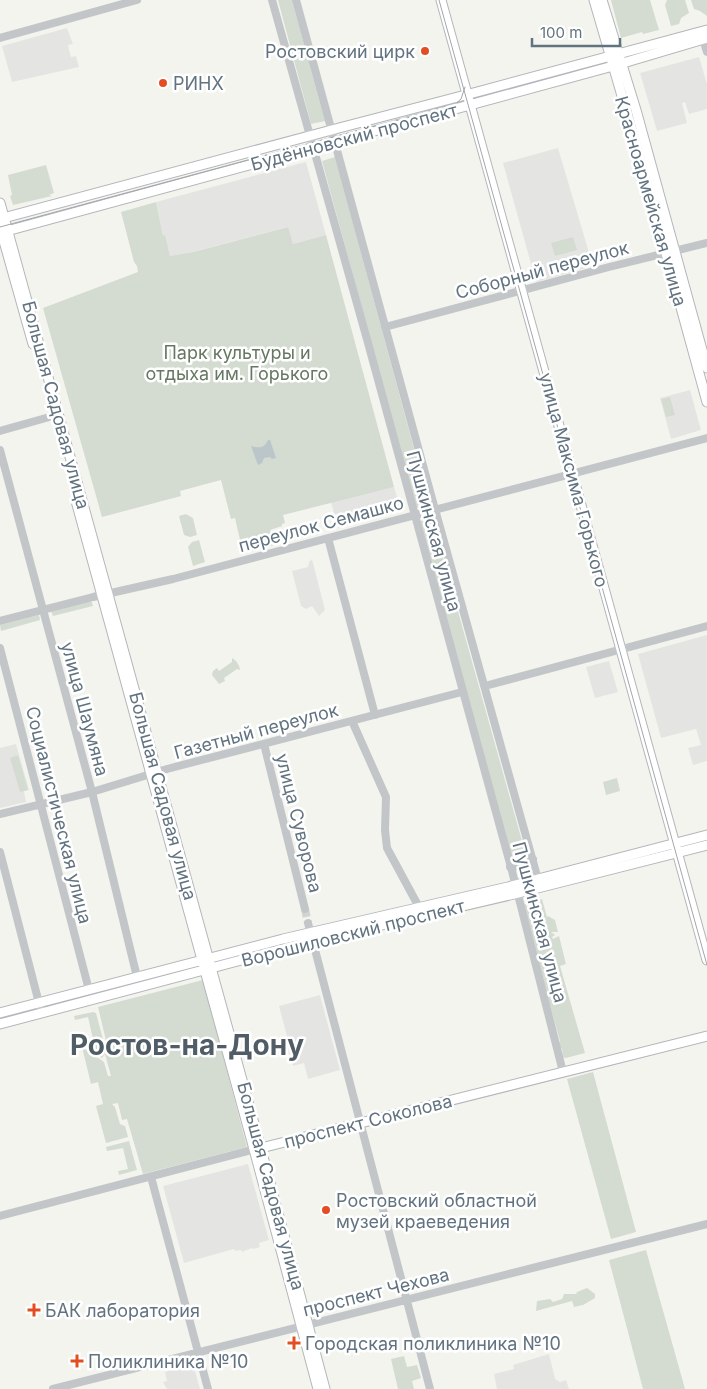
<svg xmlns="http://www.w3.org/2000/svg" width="707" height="1389" font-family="Inter,sans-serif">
  <rect width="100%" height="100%" fill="#f4f4ef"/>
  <path fill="#e4e5e3" d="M67,28L73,44L68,45L71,57L76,56L79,67L12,82L2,46Z
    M699,57L707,84V109L689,114L685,102L682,103L687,123L657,131L640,73Z
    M558,148L593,266L536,282L503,163Z
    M306,162L326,235L293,244L287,227L192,252L170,256L165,236H163L156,202Z
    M690,390L701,430L671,439L660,398Z
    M394,487L401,511L338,528L331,502Z
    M312,559L325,610L319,616L312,606L306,609L301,606L292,571L308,567L309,562Z
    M707,635V761L693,765L688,748L701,745L696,729L661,738L638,654Z
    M609,661L618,692L595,698L586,667Z
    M16,744L29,790L24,791L26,802L0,808V748Z
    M320,995L340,1070L308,1079L304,1063L293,1066L287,1045L289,1044L279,1006Z
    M248,1164L269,1240L259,1243L260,1247L253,1249L252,1248L242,1252L241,1250L235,1251L234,1249L184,1263L163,1186Z
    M549,1354L555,1379L560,1382L566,1380L569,1389H497L494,1374L514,1369L513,1365Z
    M193,1364L200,1389H167L163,1382L167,1381L165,1372Z"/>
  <path fill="#d4dbd0" d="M278,0H292L325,121L311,124Z
    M611,0H650L659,30L643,34L642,32L621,38Z
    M667,0H685L689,13L681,18L679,24L671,26L665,5Z
    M691,0H707V16L700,11L694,9Z
    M335,157L429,504L416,508L322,161Z
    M46,165L54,193L49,195L52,196L13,205L10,196L12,195L8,175Z
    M156,202L163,236L165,235L170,256L193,252L288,227L293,244L326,235L394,487L283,515L285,523L282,524V526L270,530L274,545L243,553L235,518L231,519L221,480L180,491L181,496L102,517L43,308L138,272L137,266L134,262L121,212Z
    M573,237L577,250L555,256L551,243Z
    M670,397L675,415L666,417L661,399Z
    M186,514L193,518L197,535L190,537L184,535L179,516Z
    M432,518L527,859L513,863L420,521Z
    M199,540L205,562L193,566L188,547L192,542Z
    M91,600L93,606L53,616L51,611Z
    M39,615L40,620L1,631L0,625Z
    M232,658C236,660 240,666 240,670L237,669L224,678L225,681L219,684L212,675L213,671L217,668L219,671L232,662Z
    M18,755L28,790L20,792L10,758Z
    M617,778L620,791L606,795L603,782Z
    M542,899L547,917L548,916L555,920L558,932H551L555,935L552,937L553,939L559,936L566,964L560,966L585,1053L566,1058L563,1057L562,1048L561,1049L559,1043L560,1041L522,905Z
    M203,980L247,1147L143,1174L127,1119L122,1120L118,1103L112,1104L115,1107L120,1124L125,1126L128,1137L106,1143L96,1106L103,1104L98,1082L91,1084L82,1047L104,1062L108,1076H111L105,1054L109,1053L98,1007Z
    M93,1012L96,1013L104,1043L102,1045L105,1054L102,1058L81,1044L80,1042L93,1039L88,1017L75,1020L74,1016Z
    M593,1072L636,1232L611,1239L567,1079Z
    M129,1141L137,1170L119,1175L118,1171L128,1169L123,1148L107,1151L106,1147Z
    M646,1250L685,1389H643L609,1260Z
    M587,1288L595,1294V1298L583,1305L574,1307L572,1301L536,1311L537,1301L550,1299L553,1302L562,1299L564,1294H576L577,1292Z
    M404,1356L407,1367L417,1365L421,1378L412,1381L414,1389H398L391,1359Z"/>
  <path fill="#bac6ca" d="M268,440H270L276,458L272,459L270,457L264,458L262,463L258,465L251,446C259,448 264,449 268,440Z"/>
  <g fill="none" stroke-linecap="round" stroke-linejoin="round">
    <path stroke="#d0d4d3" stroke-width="8" stroke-dasharray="8 4" stroke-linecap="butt" d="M305,909L308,923"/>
    <defs>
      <path id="major" d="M441,0L707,960
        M594,0L634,137L707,402
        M602,0L636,110L707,368
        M0,203L258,1138L325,1389
        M0,219L339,128L477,92L707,30
        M0,227L33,344
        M3,232L613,66L707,38
        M76,501L254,1149L318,1389
        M0,1013L283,939L508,887L707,835
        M0,1024L313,941L510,895L707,845
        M261,1148L707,1036"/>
    </defs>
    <use href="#major" stroke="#b3b7bb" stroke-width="11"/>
    <path stroke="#c3c6c9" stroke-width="8" d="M272,0L368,343L512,871L563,1072
      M296,0L433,502L539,883
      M0,38L137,0
      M703,39L707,52
      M385,327L609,267L707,243
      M0,431L53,416
      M0,450L92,792L137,977
      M328,538L375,715
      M0,621L93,597L173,579L707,438
      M0,648L89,990
      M485,686L707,626
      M352,721L386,797L385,830L387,848L420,909
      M264,744L305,909
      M0,814L92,792L167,769L462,692
      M0,852L40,1007
      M510,867L521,866L533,859
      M308,923L430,1389
      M151,1177L208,1389
      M0,1216L259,1148
      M53,1389L707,1224"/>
    <use href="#major" stroke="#fff" stroke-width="9"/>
    <path stroke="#a1a7ac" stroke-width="1" d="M439,0L707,965
      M0,227L322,140L453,106L461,99L465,87"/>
  </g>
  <g fill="#e24d21" stroke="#fff" stroke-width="2">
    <circle cx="425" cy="51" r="5"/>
    <circle cx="163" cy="83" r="5"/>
    <circle cx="326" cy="1210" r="5"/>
    <path d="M31.5 1302.5h5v5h5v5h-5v5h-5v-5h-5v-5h5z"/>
    <path d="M291.5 1335.5h5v5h5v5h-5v5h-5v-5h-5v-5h5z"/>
    <path d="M74.5 1353.5h5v5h5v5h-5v5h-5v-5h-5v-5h5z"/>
  </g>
  <g text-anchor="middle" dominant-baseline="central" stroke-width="5" stroke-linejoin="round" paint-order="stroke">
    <g font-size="18" fill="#627380" stroke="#fff" text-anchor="start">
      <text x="415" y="51" text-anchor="end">Ростовский цирк</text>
      <text x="173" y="83">РИНХ</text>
      <text x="336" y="1200">Ростовский областной<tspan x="336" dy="21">музей краеведения</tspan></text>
      <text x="45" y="1310">БАК лаборатория</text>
      <text x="305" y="1343">Городская поликлиника №10</text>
      <text x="88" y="1361">Поликлиника №10</text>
    </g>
    <g font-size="18" fill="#627380" stroke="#fff">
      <text transform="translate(354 137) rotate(-15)">Будённовский проспект</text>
      <text transform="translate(651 201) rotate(74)">Красноармейская улица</text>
      <text transform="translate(542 270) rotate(-15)">Соборный переулок</text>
      <text transform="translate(56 405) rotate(75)">Большая Садовая улица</text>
      <text transform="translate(574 480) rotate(75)">улица Максима Горького</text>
      <text transform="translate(321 524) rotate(-15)">переулок Семашко</text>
      <text transform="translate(434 531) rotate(75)">Пушкинская улица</text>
      <text transform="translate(85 709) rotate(75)">улица Шаумяна</text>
      <text transform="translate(256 731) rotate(-15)">Газетный переулок</text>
      <text transform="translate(163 796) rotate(75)">Большая Садовая улица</text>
      <text transform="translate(59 815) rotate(76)">Социалистическая улица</text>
      <text transform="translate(299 823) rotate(76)">улица Суворова</text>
      <text transform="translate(540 922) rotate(75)">Пушкинская улица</text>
      <text transform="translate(353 933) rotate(-14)">Ворошиловский проспект</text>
      <text transform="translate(368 1121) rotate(-14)">проспект Соколова</text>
      <text transform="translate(271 1186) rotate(75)">Большая Садовая улица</text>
      <text transform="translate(376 1292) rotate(-14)">проспект Чехова</text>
    </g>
    <g font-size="18" fill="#667861" stroke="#fff">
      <text x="237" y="352">Парк культуры и<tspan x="237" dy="21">отдыха им. Горького</tspan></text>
    </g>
    <g font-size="28" font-weight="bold" fill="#505c66" stroke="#fff">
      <text x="187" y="1045">Ростов-на-Дону</text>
    </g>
  </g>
  <path d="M532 38v8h88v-8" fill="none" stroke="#627380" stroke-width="2.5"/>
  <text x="540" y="38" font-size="15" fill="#627380" stroke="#ffffff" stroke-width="4" paint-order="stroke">100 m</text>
</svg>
